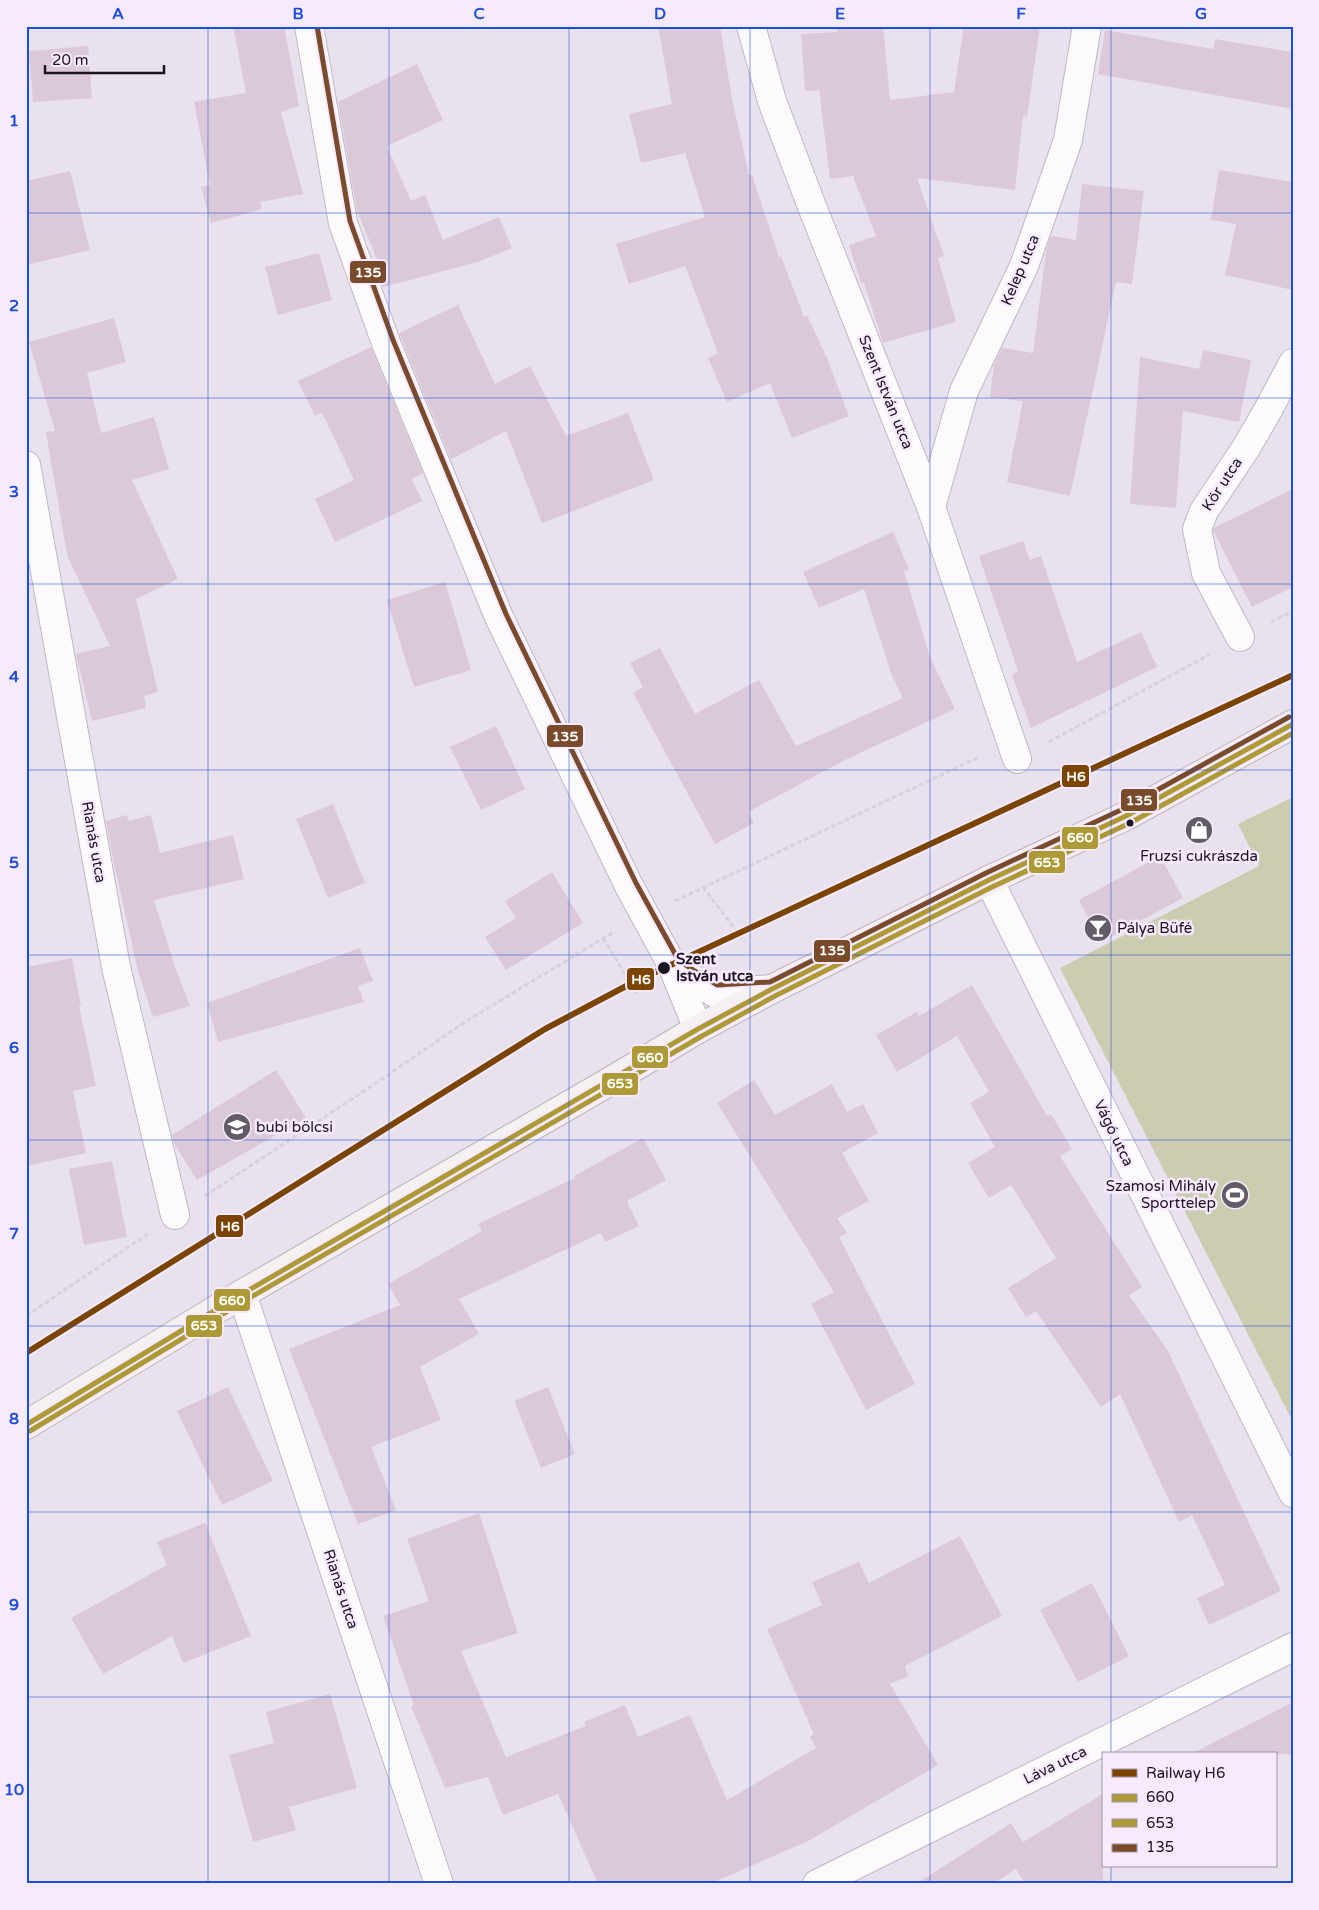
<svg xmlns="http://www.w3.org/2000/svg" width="1319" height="1910" font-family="'Varela Round',sans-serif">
  <rect width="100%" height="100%" fill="#eae1ef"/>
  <path fill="#ccccb1" d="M1293,797V1422L1060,968L1259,866L1238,824Z"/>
  <path fill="#dbc9d7" d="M233,26H284L299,106L281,112L303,194L260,202L262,209L211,223L201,187L210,185L194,102L246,93Z
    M658,26H720L732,99L749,175H752L779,257L781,256L804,317L807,315L827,358L849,416L792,438L770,383L727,402L708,358L718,353L685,266L629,284L616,244L705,217L685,153L641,163L629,114L672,104Z
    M837,26H883L890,100L954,92L964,26H1040L1027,117L1023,116L1015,190L917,178L944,256L938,258L956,322L883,343L864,283H861L849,245L876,236L853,176L830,179L819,90L805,91L801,34L837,32Z
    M1105,30L1213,49L1215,39L1293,52V109L1098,74Z
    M88,46L92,98L33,102L29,51Z
    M417,64L443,120L387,146L411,201L425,195L443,240L499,217L512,248L478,262L383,287L376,268L380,266L357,211L338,102Z
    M1219,170L1293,182V290L1225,275L1236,224L1211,220Z
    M70,171L90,250L26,265V181Z
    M1082,184L1144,191L1132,284L1116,282L1070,496L1007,482L1023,401L990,397L994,365L1002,348L1033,353L1046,251L1051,236L1076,240Z
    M319,253L332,300L278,315L265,267Z
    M458,305L495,384L530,366L566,436L628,413L654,480L542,523L506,431L451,459L399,333Z
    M114,318L126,362L87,373L101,433L154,417L169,469L132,480L178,579L136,599L158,692L144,696L146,708L92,721L76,654L110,646L67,555L46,432L55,431L29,342Z
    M371,347L423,473L412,479L422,501L335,542L315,499L354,480L322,412L315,416L298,381Z
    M1203,350L1251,360L1239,422L1183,411L1176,508L1130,504L1140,357L1199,369Z
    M1293,489V587L1252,607L1213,530L1214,528Z
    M893,532L909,569L904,571L930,657L955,709L845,760L748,812L754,823L715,844L633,693L643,687L630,663L660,648L695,714L759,680L796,746L903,698L892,676L864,589L819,608L803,572Z
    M1023,541L1030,560L1041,556L1077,662L1141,632L1157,667L1031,728L1012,675L1018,671L979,556Z
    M445,582L471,670L414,687L387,600Z
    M496,726L525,789L481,810L450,747Z
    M333,804L365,883L328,898L296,819Z
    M127,815L129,821L151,815L160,853L233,835L244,879L154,900L175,967L190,1006L153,1017L138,971L113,859L106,821Z
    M1160,856L1183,898L1101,942L1079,900Z
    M552,872L583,923L506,970L485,937L516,918L505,901Z
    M360,948L373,981L358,986L364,1002L218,1042L207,1003Z
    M72,958L81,1006H79L96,1086L73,1091L86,1153L26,1166V967Z
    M972,985L1047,1116L1051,1114L1072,1149L1060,1156L1142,1287L1129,1295L1168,1351L1281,1591L1209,1625L1197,1598L1225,1585L1192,1515L1179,1522L1120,1394L1101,1407L1036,1311L1026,1317L1008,1288L1056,1258L1011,1185L989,1198L968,1163L995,1147L970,1103L989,1092L957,1036L897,1072L876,1035L917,1012L919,1016Z
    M276,1070L306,1118L197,1180L174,1143L172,1135Z
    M754,1080L775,1115L832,1084L847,1112L863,1104L878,1133L842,1153L869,1201L837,1218L847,1233L839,1237L915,1384L866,1410L811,1304L834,1292L717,1103Z
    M643,1138L666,1180L627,1201L639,1226L605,1242L601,1233L459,1299L479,1334L420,1367L441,1420L371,1447L396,1510L358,1524L289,1349L400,1305L388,1284L482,1231L478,1224L575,1178L574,1176Z
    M112,1161L127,1237L84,1245L69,1169Z
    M228,1387L273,1481L222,1505L177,1411Z
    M548,1387L575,1454L541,1468L514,1401Z
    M479,1513L518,1633L461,1651L506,1757L586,1726L584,1722L625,1705L638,1737L690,1715L727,1800L816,1748L810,1737L814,1734L767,1629L822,1605L812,1582L859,1562L869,1583L960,1536L1002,1616L905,1666L908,1676L890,1684L938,1765L808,1841L710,1884H598L558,1794L503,1815L488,1777L445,1788L411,1706L414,1705L383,1616L429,1601L407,1539Z
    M205,1523L251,1636L183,1663L172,1636L103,1674L71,1618L167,1565L157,1542Z
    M1092,1583L1129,1656L1078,1682L1040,1610Z
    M330,1694L357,1788L289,1807L296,1830L253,1842L229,1755L274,1743L266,1712Z
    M1293,1702V1754H1191L1262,1718Z
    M1103,1794V1884H1025L1016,1869L993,1884H916L1011,1823L1023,1842Z"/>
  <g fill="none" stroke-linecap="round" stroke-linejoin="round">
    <defs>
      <path id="minor" d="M751,26L772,101L811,204L931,507L1017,759
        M26,465L116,967L175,1215
        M931,507L964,391L1024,266L1068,140L1087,26
        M1240,637L1206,573L1197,529L1204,511L1246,448L1268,410L1293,363
        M989,880L1293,1493
        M242,1294L439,1884
        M817,1884L1293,1647"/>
      <path id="tertiary" d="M309,26L343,223L386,343L499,617L629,886L672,965L698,1029
        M672,965L715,993L772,989"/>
      <path id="primary" d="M26,1425L242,1294L609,1082L698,1029L772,989L989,880L1126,816L1293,724"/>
    </defs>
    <use href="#minor" stroke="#bfb8c2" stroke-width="30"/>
    <use href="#tertiary" stroke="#bfb8c2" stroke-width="30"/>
    <use href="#primary" stroke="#c0b3b9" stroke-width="30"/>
    <path stroke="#d6d3d8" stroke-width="3" stroke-dasharray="5 2.5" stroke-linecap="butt" d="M1271,622L1293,611
      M1049,742L1210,654
      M703,887L745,942
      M675,901L979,757
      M603,938L637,994
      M205,1196L367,1089L468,1020L614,932
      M26,1316L148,1234"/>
    <use href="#minor" stroke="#fcfafd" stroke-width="28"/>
    <use href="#tertiary" stroke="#fcfafd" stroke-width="28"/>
    <use href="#primary" stroke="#f6f0f2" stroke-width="28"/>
    <defs>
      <path id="bus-1" d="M26,1425L242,1294L698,1029L772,989L989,880L1126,816L1293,724"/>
      <path id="bus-2" d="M30,1431L246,1300L702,1036L775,996L992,887L1130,823L1293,733"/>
      <path id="bus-3" d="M317,26L350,221L393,340L506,614L636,883L679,961
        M676,959L717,985L770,982L986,873L1123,809L1289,717"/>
    </defs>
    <use href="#bus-1" stroke="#f7eaff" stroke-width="9"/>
    <use href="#bus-2" stroke="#f7eaff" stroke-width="9"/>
    <use href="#bus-3" stroke="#f7eaff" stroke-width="9"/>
    <use href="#bus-1" stroke="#ad9a36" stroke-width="5"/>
    <use href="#bus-2" stroke="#ad9a36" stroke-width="5"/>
    <use href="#bus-3" stroke="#7a4b2a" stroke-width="5"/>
    <defs>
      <path id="rail-1" d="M26,1353L545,1029L630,984L1293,675"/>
    </defs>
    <use href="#rail-1" stroke="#f7eaff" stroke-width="10"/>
    <use href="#rail-1" stroke="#7b4400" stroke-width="6"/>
  </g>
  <path fill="none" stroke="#1d4ed8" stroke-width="1" stroke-opacity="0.55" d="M208,26V1884M389,26V1884M569,26V1884M750,26V1884M930,26V1884M1111,26V1754M26,213H1293M26,398H1293M26,584H1293M26,770H1293M26,955H1293M26,1140H1293M26,1326H1293M26,1512H1293M26,1697H1293M1111,1866V1884"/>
  <defs>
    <symbol id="shop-disc" viewBox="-11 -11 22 22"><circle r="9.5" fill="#635c68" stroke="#f7eaff"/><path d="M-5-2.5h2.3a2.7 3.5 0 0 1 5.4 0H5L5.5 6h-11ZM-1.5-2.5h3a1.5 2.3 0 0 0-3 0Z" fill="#fff"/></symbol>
    <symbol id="bar-disc" viewBox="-11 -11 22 22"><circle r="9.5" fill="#635c68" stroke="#f7eaff"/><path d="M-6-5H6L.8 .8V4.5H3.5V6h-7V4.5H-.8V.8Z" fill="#fff"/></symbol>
    <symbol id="school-disc" viewBox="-11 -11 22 22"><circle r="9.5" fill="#635c68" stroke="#f7eaff"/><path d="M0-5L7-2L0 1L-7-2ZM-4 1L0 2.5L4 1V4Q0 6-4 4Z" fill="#fff"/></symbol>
    <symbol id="stadium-disc" viewBox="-11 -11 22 22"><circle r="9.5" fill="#635c68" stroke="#f7eaff"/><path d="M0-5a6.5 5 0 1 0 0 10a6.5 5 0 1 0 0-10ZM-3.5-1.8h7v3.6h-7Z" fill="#fff"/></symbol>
  </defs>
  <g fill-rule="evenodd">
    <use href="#shop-disc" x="1183" y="814" width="32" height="32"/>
    <use href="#bar-disc" x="1082" y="912" width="32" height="32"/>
    <use href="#school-disc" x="221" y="1111" width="32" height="32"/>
    <use href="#stadium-disc" x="1219" y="1179" width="32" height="32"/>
  </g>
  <g fill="#1b151f" stroke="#f7eaff" stroke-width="2">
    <circle cx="1130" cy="823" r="4.5"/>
    <circle cx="664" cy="968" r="7"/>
  </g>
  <g text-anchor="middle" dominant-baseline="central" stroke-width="5" stroke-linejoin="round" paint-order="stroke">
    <g font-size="15" fill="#1b151f" stroke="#f7eaff">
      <text transform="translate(1020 270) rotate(-67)">Kelep utca</text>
      <text transform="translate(886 392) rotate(68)">Szent István utca</text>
      <text transform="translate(1222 484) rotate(-57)">Kör utca</text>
      <text transform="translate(94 842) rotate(80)">Rianás utca</text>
      <text transform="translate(1114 1133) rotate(64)">Vágó utca</text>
      <text transform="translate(341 1589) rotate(72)">Rianás utca</text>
      <text transform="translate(1055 1765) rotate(-26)">Láva utca</text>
    </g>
    <g font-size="15" fill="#1b151f" stroke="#f7eaff" text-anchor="start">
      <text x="1199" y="856" text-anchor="middle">Fruzsi cukrászda</text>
      <text x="1117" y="928">Pálya Büfé</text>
      <text x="256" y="1127">bubi bölcsi</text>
      <text x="1216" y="1186" text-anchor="end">Szamosi Mihály<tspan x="1216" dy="17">Sporttelep</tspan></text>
    </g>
    <g font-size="15" font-weight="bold" fill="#1b151f" stroke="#f7eaff" text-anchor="start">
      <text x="676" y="959">Szent<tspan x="676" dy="17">István utca</tspan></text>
    </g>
  </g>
  <g stroke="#f7eaff" stroke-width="2">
    <rect x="349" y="260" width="38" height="24" rx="5" fill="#7a4b2a"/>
    <rect x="546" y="724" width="38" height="24" rx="5" fill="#7a4b2a"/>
    <rect x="1061" y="764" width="29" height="24" rx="5" fill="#7b4400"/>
    <rect x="1120" y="788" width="38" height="24" rx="5" fill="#7a4b2a"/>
    <rect x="1061" y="826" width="38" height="24" rx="5" fill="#ad9a36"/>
    <rect x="1028" y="850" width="38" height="24" rx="5" fill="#ad9a36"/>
    <rect x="813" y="939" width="38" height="24" rx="5" fill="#7a4b2a"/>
    <rect x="626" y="967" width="29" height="24" rx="5" fill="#7b4400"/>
    <rect x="631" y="1045" width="38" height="24" rx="5" fill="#ad9a36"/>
    <rect x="601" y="1072" width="38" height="24" rx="5" fill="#ad9a36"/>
    <rect x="215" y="1214" width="29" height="24" rx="5" fill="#7b4400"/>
    <rect x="213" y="1288" width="38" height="24" rx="5" fill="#ad9a36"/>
    <rect x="185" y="1314" width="38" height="24" rx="5" fill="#ad9a36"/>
  </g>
  <g font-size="14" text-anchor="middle" font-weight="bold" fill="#fff">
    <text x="368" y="277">135</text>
    <text x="565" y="741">135</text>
    <text x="1076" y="781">H6</text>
    <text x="1139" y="805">135</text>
    <text x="1080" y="842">660</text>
    <text x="1047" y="867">653</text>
    <text x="832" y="955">135</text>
    <text x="641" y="984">H6</text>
    <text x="650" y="1062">660</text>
    <text x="620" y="1088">653</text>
    <text x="230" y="1231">H6</text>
    <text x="232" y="1305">660</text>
    <text x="204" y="1330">653</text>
  </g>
  <rect width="1319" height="1910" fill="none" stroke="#f7eaff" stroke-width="55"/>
  <rect x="1102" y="1752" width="175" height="115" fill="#f7eaff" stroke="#9f95a5"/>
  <rect x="1112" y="1769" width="25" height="8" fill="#7b4400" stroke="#9f95a5"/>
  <text x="1146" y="1778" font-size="15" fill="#1b151f">Railway H6</text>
  <rect x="1112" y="1794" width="25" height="8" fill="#ad9a36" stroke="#9f95a5"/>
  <text x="1146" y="1802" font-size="15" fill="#1b151f">660</text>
  <rect x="1112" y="1819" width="25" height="8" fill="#ad9a36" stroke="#9f95a5"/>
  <text x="1146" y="1828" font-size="15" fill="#1b151f">653</text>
  <rect x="1112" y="1844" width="25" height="8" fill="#7a4b2a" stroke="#9f95a5"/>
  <text x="1146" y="1852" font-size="15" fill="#1b151f">135</text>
  <path d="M45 65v8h119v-8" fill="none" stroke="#1b151f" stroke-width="2.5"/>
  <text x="52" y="65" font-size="15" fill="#1b151f" stroke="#f7eaff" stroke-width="4" paint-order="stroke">20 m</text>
  <rect x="28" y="28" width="1264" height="1854" fill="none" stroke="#1d4ed8" stroke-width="2"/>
  <g font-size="16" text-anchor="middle" font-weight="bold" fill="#1d4ed8">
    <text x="118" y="19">A</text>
    <text x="298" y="19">B</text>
    <text x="479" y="19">C</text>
    <text x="660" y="19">D</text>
    <text x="840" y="19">E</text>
    <text x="1021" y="19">F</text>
    <text x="1201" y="19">G</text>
    <text x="14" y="126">1</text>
    <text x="14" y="311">2</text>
    <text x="14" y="497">3</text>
    <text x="14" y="682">4</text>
    <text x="14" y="868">5</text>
    <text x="14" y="1053">6</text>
    <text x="14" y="1239">7</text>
    <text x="14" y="1424">8</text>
    <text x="14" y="1610">9</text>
    <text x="14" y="1795">10</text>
  </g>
</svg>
